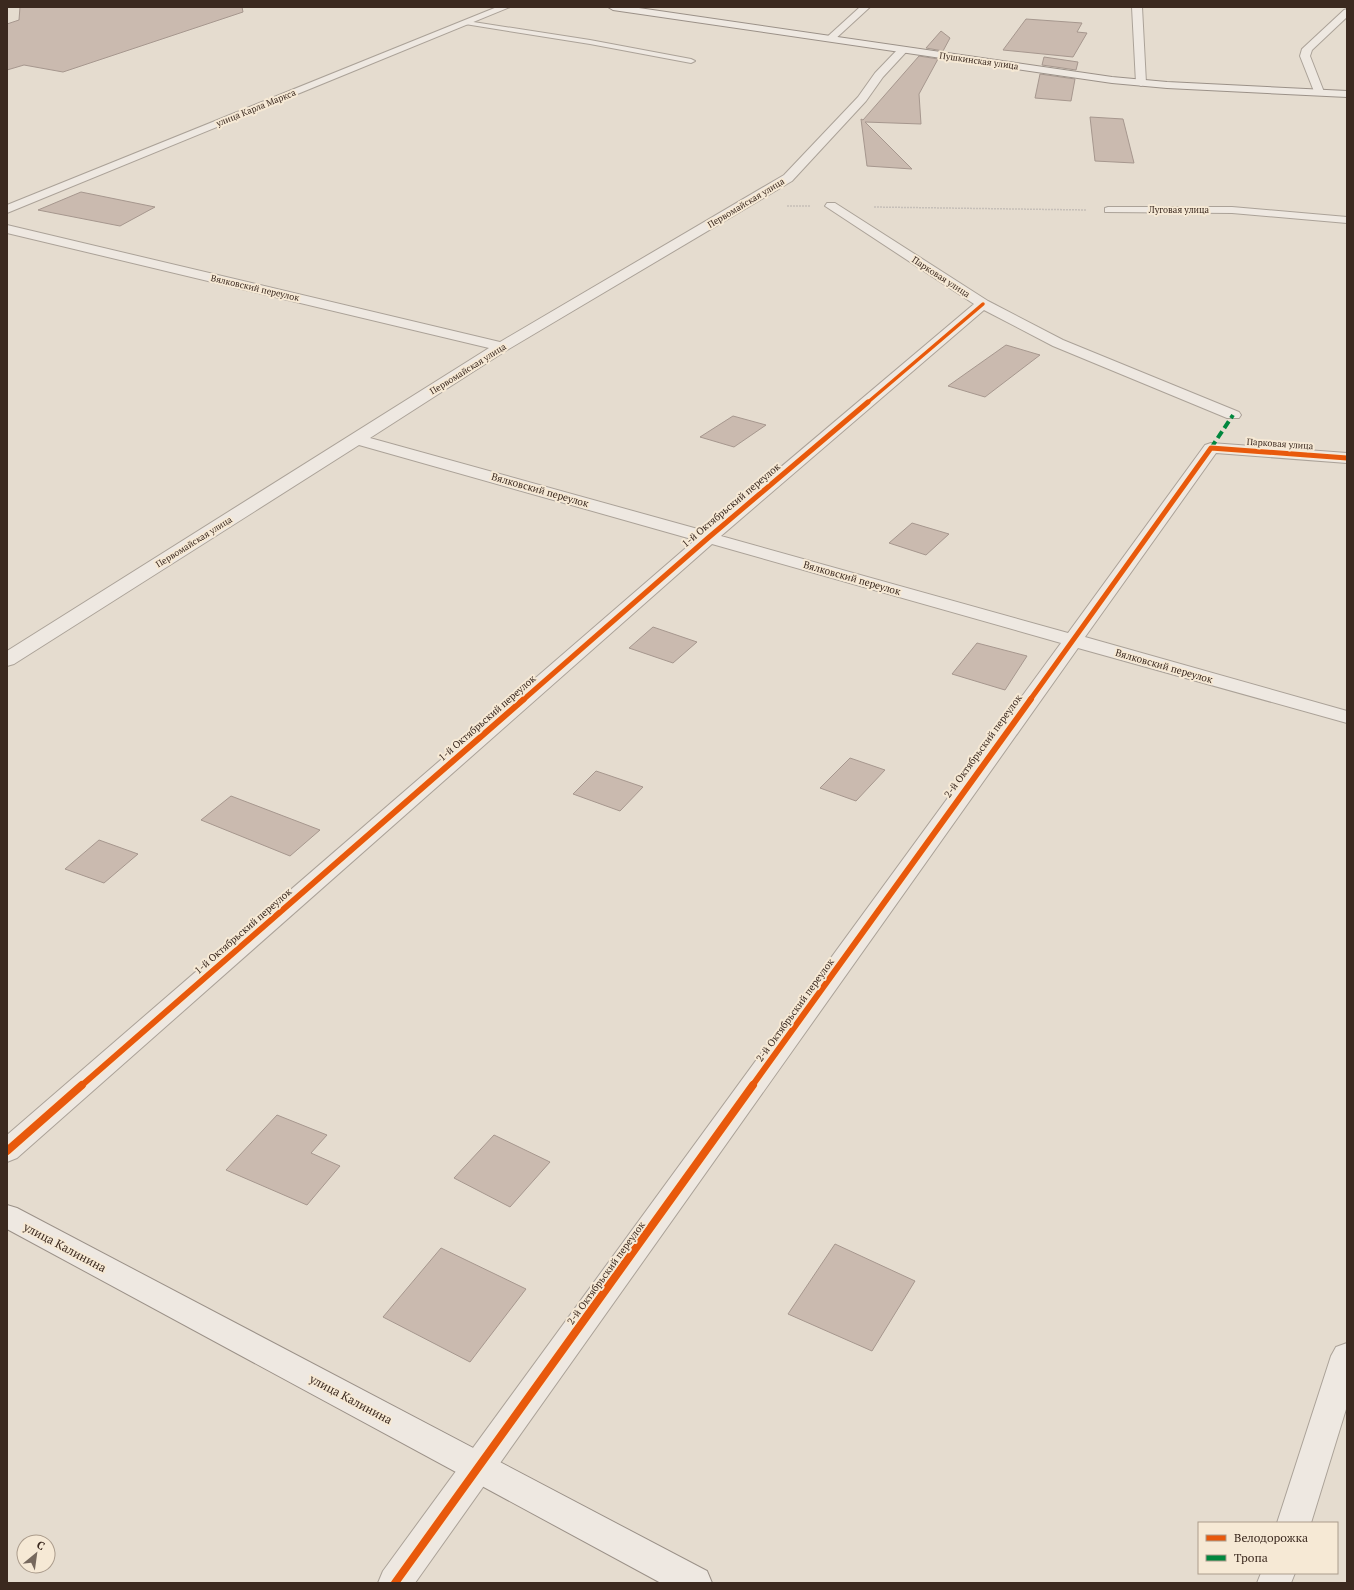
<svg xmlns="http://www.w3.org/2000/svg" width="1354" height="1590" font-family="'PT Serif',serif">
  <rect width="100%" height="100%" fill="#e5dccf"/>
  <path fill="#cabaaf" stroke="#a6978e" d="M20,7H242L243,12L63,72L24,65L7,70V24L19,20Z
    M1026,19L1082,23L1077,32L1087,33L1073,57L1003,50Z
    M941,31L950,38L943,51L926,48Z
    M919,56L938,59L919,94L921,124L865,122L912,169L867,166L861,119L863,120Z
    M1044,57L1078,62L1076,70L1042,65Z
    M1040,74L1075,79L1071,101L1035,98Z
    M1090,117L1123,119L1134,163L1095,161Z
    M81,192L155,207L120,226L38,210Z
    M1006,345L1040,355L985,397L948,386Z
    M733,416L766,425L734,447L700,437Z
    M912,523L949,534L926,555L889,543Z
    M653,627L697,642L673,663L629,648Z
    M977,643L1027,656L1005,690L952,674Z
    M850,758L885,770L856,801L820,788Z
    M596,771L643,787L620,811L573,794Z
    M231,796L320,830L290,856L201,820Z
    M99,840L138,854L104,883L65,869Z
    M277,1115L327,1135L311,1153L340,1166L307,1205L226,1170Z
    M494,1135L550,1162L510,1207L454,1178Z
    M835,1244L915,1281L872,1351L788,1314Z
    M441,1248L526,1289L470,1362L383,1317Z"/>
  <g fill="none" stroke-linecap="round" stroke-linejoin="round">
    <defs>
      <path id="lane" d="M467,21L590,40L691,59L695,61L691,63L590,44L465,24L464,23Z
        M1108,207H1232L1347,217V223L1232,213L1105,212V208Z"/>
      <path id="street" d="M497,7H510L7,213V205Z
        M860,7H870L833,41H827L825,39L827,37Z
        M1132,7H1142L1146,83L1141,86L1136,83Z
        M1347,9V17L1312,50L1310,56L1324,92L1319,95L1315,94L1300,56L1302,49L1344,10Z
        M903,47L908,50L883,77L866,101L792,181L507,350L370,438L705,531L974,304L825,206L827,203H835L988,301L1063,340L1239,412L1241,415L1239,418H1227L1053,346L984,310L721,536L1068,633L1205,445L1211,443L1347,453V463L1216,453L1085,637L1347,711V723L1078,648L415,1583H378L383,1571L1061,643L712,544L17,1158L7,1162V1135L695,540L359,445L14,664L7,666V651L489,348L7,233V225L500,342L784,175L858,97L875,73L899,48Z
        M1347,1343V1406L1311,1523H1277L1331,1356L1336,1347Z
        M1261,1573H1295L1291,1583H1257Z"/>
      <path id="secondary" d="M608,7H632L1112,77L1167,82L1347,91V97L1167,88L1112,83L613,10Z
        M7,1205L17,1208L707,1571L712,1583H661L7,1229Z"/>
    </defs>
    <use href="#lane" stroke="#aba298" stroke-width="2"/>
    <use href="#street" stroke="#aba298" stroke-width="2"/>
    <use href="#secondary" stroke="#9b9188" stroke-width="2"/>
    <path stroke="#c6bfb8" stroke-width="1.5" stroke-dasharray="2 1" stroke-linecap="butt" d="M787,206H810
      M874,207L1087,210"/>
    <use href="#lane" fill="#eee8e1" fill-rule="evenodd"/>
    <use href="#street" fill="#eee8e1" fill-rule="evenodd"/>
    <use href="#secondary" fill="#eee8e1" fill-rule="evenodd"/>
    <path stroke="#00873e" stroke-width="4" stroke-dasharray="8 4" stroke-linecap="butt" d="M1211,448L1233,415"/>
    <defs>
      <path id="cycleway-far3" d="M867,403L983,304"/>
      <path id="cycleway-far2" d="M523,700L708,538L868,402
        M1030,700L1211,448L1347,458"/>
      <path id="cycleway-far1" d="M81,1086L524,699
        M752,1086L1031,699"/>
      <path id="cycleway" d="M7,1151L82,1085
        M395,1583L753,1085"/>
    </defs>
    <use href="#cycleway-far3" stroke="#f6e9d5" stroke-width="5"/>
    <use href="#cycleway-far2" stroke="#f6e9d5" stroke-width="7"/>
    <use href="#cycleway-far1" stroke="#f6e9d5" stroke-width="9"/>
    <use href="#cycleway" stroke="#f6e9d5" stroke-width="11"/>
    <use href="#cycleway-far3" stroke="#e8590c" stroke-width="3.5"/>
    <use href="#cycleway-far2" stroke="#e8590c" stroke-width="5"/>
    <use href="#cycleway-far1" stroke="#e8590c" stroke-width="6"/>
    <use href="#cycleway" stroke="#e8590c" stroke-width="8"/>
  </g>
  <g text-anchor="middle" dominant-baseline="central" stroke-width="4" stroke-linejoin="round" paint-order="stroke">
    <g font-size="9" fill="#3b291f" stroke="#f6e9d5">
      <text transform="translate(979 61) rotate(8)">Пушкинская улица</text>
      <text transform="translate(256 108) rotate(-22)">улица Карла Маркса</text>
      <text transform="translate(746 203) rotate(-31)">Первомайская улица</text>
      <text x="1179" y="210">Луговая улица</text>
      <text transform="translate(941 277) rotate(33)">Парковая улица</text>
      <text transform="translate(255 288) rotate(13)">Вялковский переулок</text>
      <text transform="translate(468 369) rotate(-32)">Первомайская улица</text>
      <text transform="translate(1280 444) rotate(4)">Парковая улица</text>
      <text transform="translate(194 542) rotate(-32)">Первомайская улица</text>
    </g>
    <g font-size="10" fill="#3b291f" stroke="#f6e9d5">
      <text transform="translate(540 490) rotate(16)">Вялковский переулок</text>
      <text transform="translate(731 505) rotate(-40)">1-й Октябрьский переулок</text>
      <text transform="translate(852 578) rotate(16)">Вялковский переулок</text>
      <text transform="translate(1164 666) rotate(16)">Вялковский переулок</text>
      <text transform="translate(487 718) rotate(-41)">1-й Октябрьский переулок</text>
      <text transform="translate(983 746) rotate(-54)">2-й Октябрьский переулок</text>
      <text transform="translate(243 931) rotate(-41)">1-й Октябрьский переулок</text>
      <text transform="translate(795 1010) rotate(-54)">2-й Октябрьский переулок</text>
      <text transform="translate(606 1273) rotate(-54)">2-й Октябрьский переулок</text>
    </g>
    <g font-size="12" fill="#3b291f" stroke="#f6e9d5">
      <text transform="translate(65 1247) rotate(28)">улица Калинина</text>
      <text transform="translate(351 1399) rotate(28)">улица Калинина</text>
    </g>
  </g>
  <rect width="1354" height="1590" fill="none" stroke="#3b291f" stroke-width="16"/>
  <rect x="1198" y="1522" width="140" height="52" fill="#f6e9d5" stroke="#ab9c8c"/>
  <rect x="1206" y="1535" width="20" height="6" fill="#e8590c" stroke="#ab9c8c"/>
  <text x="1234" y="1542" font-size="12" fill="#3b291f">Велодорожка</text>
  <rect x="1206" y="1555" width="20" height="6" fill="#00873e" stroke="#ab9c8c"/>
  <text x="1234" y="1562" font-size="12" fill="#3b291f">Тропа</text>
  <g transform="translate(36 1554) rotate(29)"><circle r="19" fill="#f6e9d5" stroke="#ab9c8c"/>
  <path d="M0-3L7 15L0 10L-7 15Z" fill="#76685d"/>
  <text y="-6" font-size="11" font-weight="bold" text-anchor="middle" fill="#3b291f">С</text>
  </g>
</svg>
